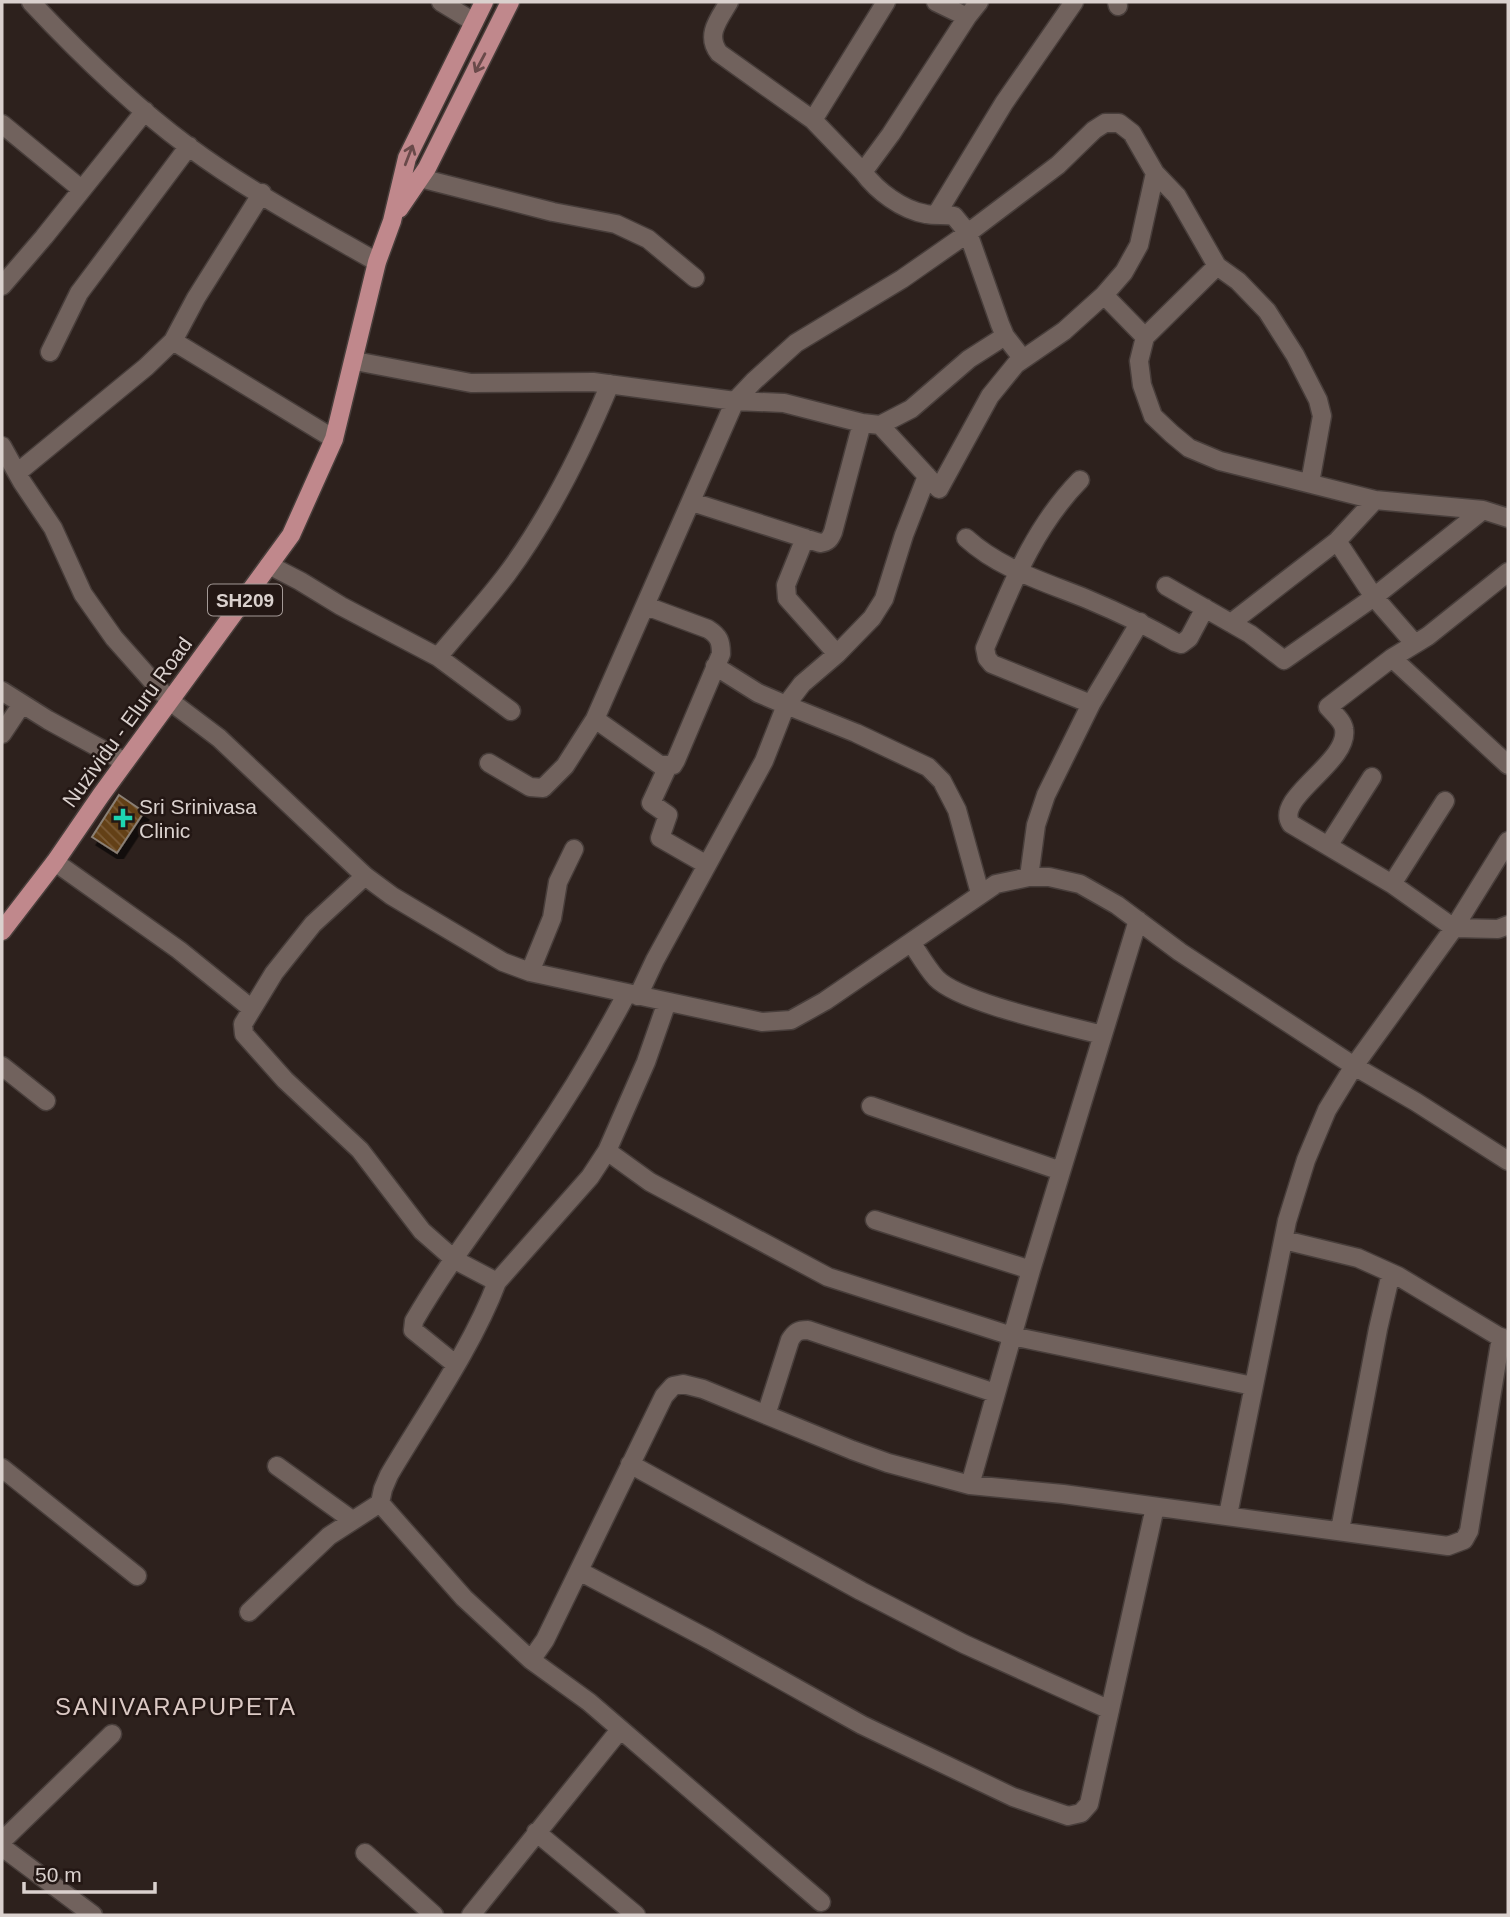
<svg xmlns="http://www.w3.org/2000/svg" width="1510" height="1917" font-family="Helvetica,sans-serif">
  <defs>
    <pattern id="building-back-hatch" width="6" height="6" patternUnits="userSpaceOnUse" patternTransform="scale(1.75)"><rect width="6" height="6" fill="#644016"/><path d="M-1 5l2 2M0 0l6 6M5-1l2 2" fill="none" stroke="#7a5b37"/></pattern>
    <filter id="shadow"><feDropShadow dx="4.5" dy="8" stdDeviation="0" flood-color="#0009"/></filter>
  </defs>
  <rect width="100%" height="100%" fill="#2d211d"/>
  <path fill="url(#building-back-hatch)" stroke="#8a7f74" stroke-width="2" filter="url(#shadow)" d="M119,795L144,812L117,853L92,837Z"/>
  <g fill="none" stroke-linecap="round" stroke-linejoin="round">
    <defs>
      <path id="minor" d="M31,2C77,51 135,107 189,147C247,190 314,226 377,262
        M441,2L474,22
        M729,2C719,19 705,35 719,53L813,120L863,172L891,134L967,17L936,2
        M1117,2L1118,6
        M967,17L979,2
        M813,120L886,2
        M2,124L81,189
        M863,172C877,191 902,210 926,214C936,216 945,214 954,216L968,233L1000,324L1005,336L1023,359
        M420,178L553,212L616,224L648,239L695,278
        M936,215L1004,103L1074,2
        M1217,266L1145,337L1139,361L1142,385L1153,416L1172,434L1189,448L1220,461L1375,500L1483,510
        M2,286L44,237L145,111
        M1104,295L1145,337
        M173,341L334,439
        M50,352L79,293L189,146
        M355,361L471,383L593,382L735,401L784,403L862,423L880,425L911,409L969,359L1005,336
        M880,425L939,489L990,396L1016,364L1064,331L1104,295L1124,272L1139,245L1155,173
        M2,446L22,482L53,528L83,594L114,638L170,701L219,738L365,876L392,896L503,962L530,972L762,1022L791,1020L825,1001L996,884L1029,877H1049L1080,884L1117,905L1180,952L1354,1066L1416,1102L1508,1161
        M17,473L146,367L173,341L196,298L262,193
        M1080,480C1033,528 1011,587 985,648L987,658L992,664L1091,704
        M692,502L820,543C828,542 830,539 833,532L862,423
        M966,538C1000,569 1045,582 1087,599C1118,612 1146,625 1175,642L1181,644L1189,638L1205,608
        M1337,541L1374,597L1415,644
        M269,565L300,581L341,606L438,657L511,711
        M1508,572L1428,636L1392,658L1328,707C1334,714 1343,721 1344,729C1350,762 1273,798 1291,824L1392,884L1454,928L1498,929L1508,925
        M1166,586L1250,634L1284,660L1374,597L1483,510L1508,518
        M1231,623L1337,541L1375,500
        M837,654L872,618L884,599L904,535L927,476
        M438,657C461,629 486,602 507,574C550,516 582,451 610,384
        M1392,658L1508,765
        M715,666L758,693L786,705L802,684L837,654L787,598L786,585L805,538
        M2,691L48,720L125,762
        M595,719L660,765H673L676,760L721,654C721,641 719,636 708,629L646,606
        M2,734L22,704
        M489,763L530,787L543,788L565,766L595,719L735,401L754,381L796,343L902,279L968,233L1058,165L1094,130L1105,123H1119L1132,133L1155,173L1177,196L1217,266L1238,281L1267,311L1295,355L1318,400L1322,416L1310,483
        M668,766L651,803L668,815L660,838L707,865
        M1328,846L1372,777
        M55,862L179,950L252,1009
        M365,876L313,924L274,973L243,1024L244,1034L285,1080L360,1150L422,1231L455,1260L497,1282
        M1029,877L1036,825L1046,795L1091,704L1140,622
        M1392,884L1445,801
        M911,942C919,954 927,968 936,978C960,1003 1065,1025 1102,1035
        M530,972L552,918L558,882L574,849
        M638,996L655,960L764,761L786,705L856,733L928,767L942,781L957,810L980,893
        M667,1002L646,1062L607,1151L590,1177L497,1282C472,1348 425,1414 389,1475L383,1489L380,1503L464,1598L531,1660L589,1702L821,1902
        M2,1066L46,1101
        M871,1106L1061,1171
        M607,1151L650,1182L828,1277L1012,1336L1253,1386
        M875,1220L1031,1270
        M1284,1240L1358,1258L1398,1276L1508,1342
        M455,1364L413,1330L414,1321C450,1259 495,1203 535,1145C569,1096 599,1046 627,993
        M766,1415L790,1340C795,1332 798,1330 808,1330L995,1393
        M630,1464L861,1591L964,1644L1110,1710
        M277,1466L352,1520
        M2,1468L137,1576
        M970,1485L1031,1270L1138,920
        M1228,1515L1287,1221L1306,1160L1327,1110L1354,1066L1454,928L1508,841
        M1340,1530L1378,1329L1391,1273
        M579,1571L710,1640L862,1725L1013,1797L1068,1816L1081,1813L1089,1804L1155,1507
        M249,1612L329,1536L380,1503
        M531,1660L545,1640L664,1396L673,1386L683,1384L703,1389L852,1450L888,1463L970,1485L1063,1494L1448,1546L1464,1540L1469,1531L1501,1337
        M536,1832L636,1915
        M2,1841L112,1734
        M2,1847L93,1915
        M365,1853L434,1915
        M471,1915L619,1731"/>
      <path id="major" d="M399,209L427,168L510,2
        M2,931L55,862L101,795L291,535L334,439L377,262L392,221L407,158L484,2"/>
    </defs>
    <use href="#minor" stroke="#483e3b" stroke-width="21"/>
    <use href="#major" stroke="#483e3b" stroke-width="21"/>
    <use href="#minor" stroke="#71625d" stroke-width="18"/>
    <use href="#major" stroke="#c0888c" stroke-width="18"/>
  </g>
  <defs><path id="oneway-shaft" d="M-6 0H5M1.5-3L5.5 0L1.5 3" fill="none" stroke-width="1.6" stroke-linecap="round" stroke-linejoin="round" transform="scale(1.75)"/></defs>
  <g stroke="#6a4a4a">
    <use href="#oneway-shaft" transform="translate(480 63) rotate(118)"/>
    <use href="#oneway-shaft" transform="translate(409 155) rotate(-69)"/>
  </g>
  <path fill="#1dd5b1" stroke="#231714" stroke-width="2.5" d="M119.5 807.5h7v7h7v7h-7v7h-7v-7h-7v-7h7z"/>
  <g text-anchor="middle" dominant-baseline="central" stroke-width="5" stroke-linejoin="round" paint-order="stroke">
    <rect fill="#231714" stroke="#a39996" stroke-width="2" x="208" y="584.5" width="74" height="31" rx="5"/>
    <g font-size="19" font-weight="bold" fill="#dad1ce">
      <text x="245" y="600">SH209</text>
    </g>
    <g font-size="21" fill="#dad1ce" stroke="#231714">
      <text transform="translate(127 722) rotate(-54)">Nuzividu - Eluru Road</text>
    </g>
    <g font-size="21" fill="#dad1ce" stroke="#231714" text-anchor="start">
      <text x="139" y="806">Sri Srinivasa<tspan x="139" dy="24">Clinic</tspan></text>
    </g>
    <g font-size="24" letter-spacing="2" fill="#dbc9c4" stroke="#231714">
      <text x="176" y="1706">SANIVARAPUPETA</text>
    </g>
  </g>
  <rect width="1510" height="1917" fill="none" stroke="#dad1ce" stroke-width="7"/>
  <path d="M24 1882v10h131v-10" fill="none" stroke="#dad1ce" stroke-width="3.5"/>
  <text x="35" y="1882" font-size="21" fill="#dad1ce" stroke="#231714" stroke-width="5" paint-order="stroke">50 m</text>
</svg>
